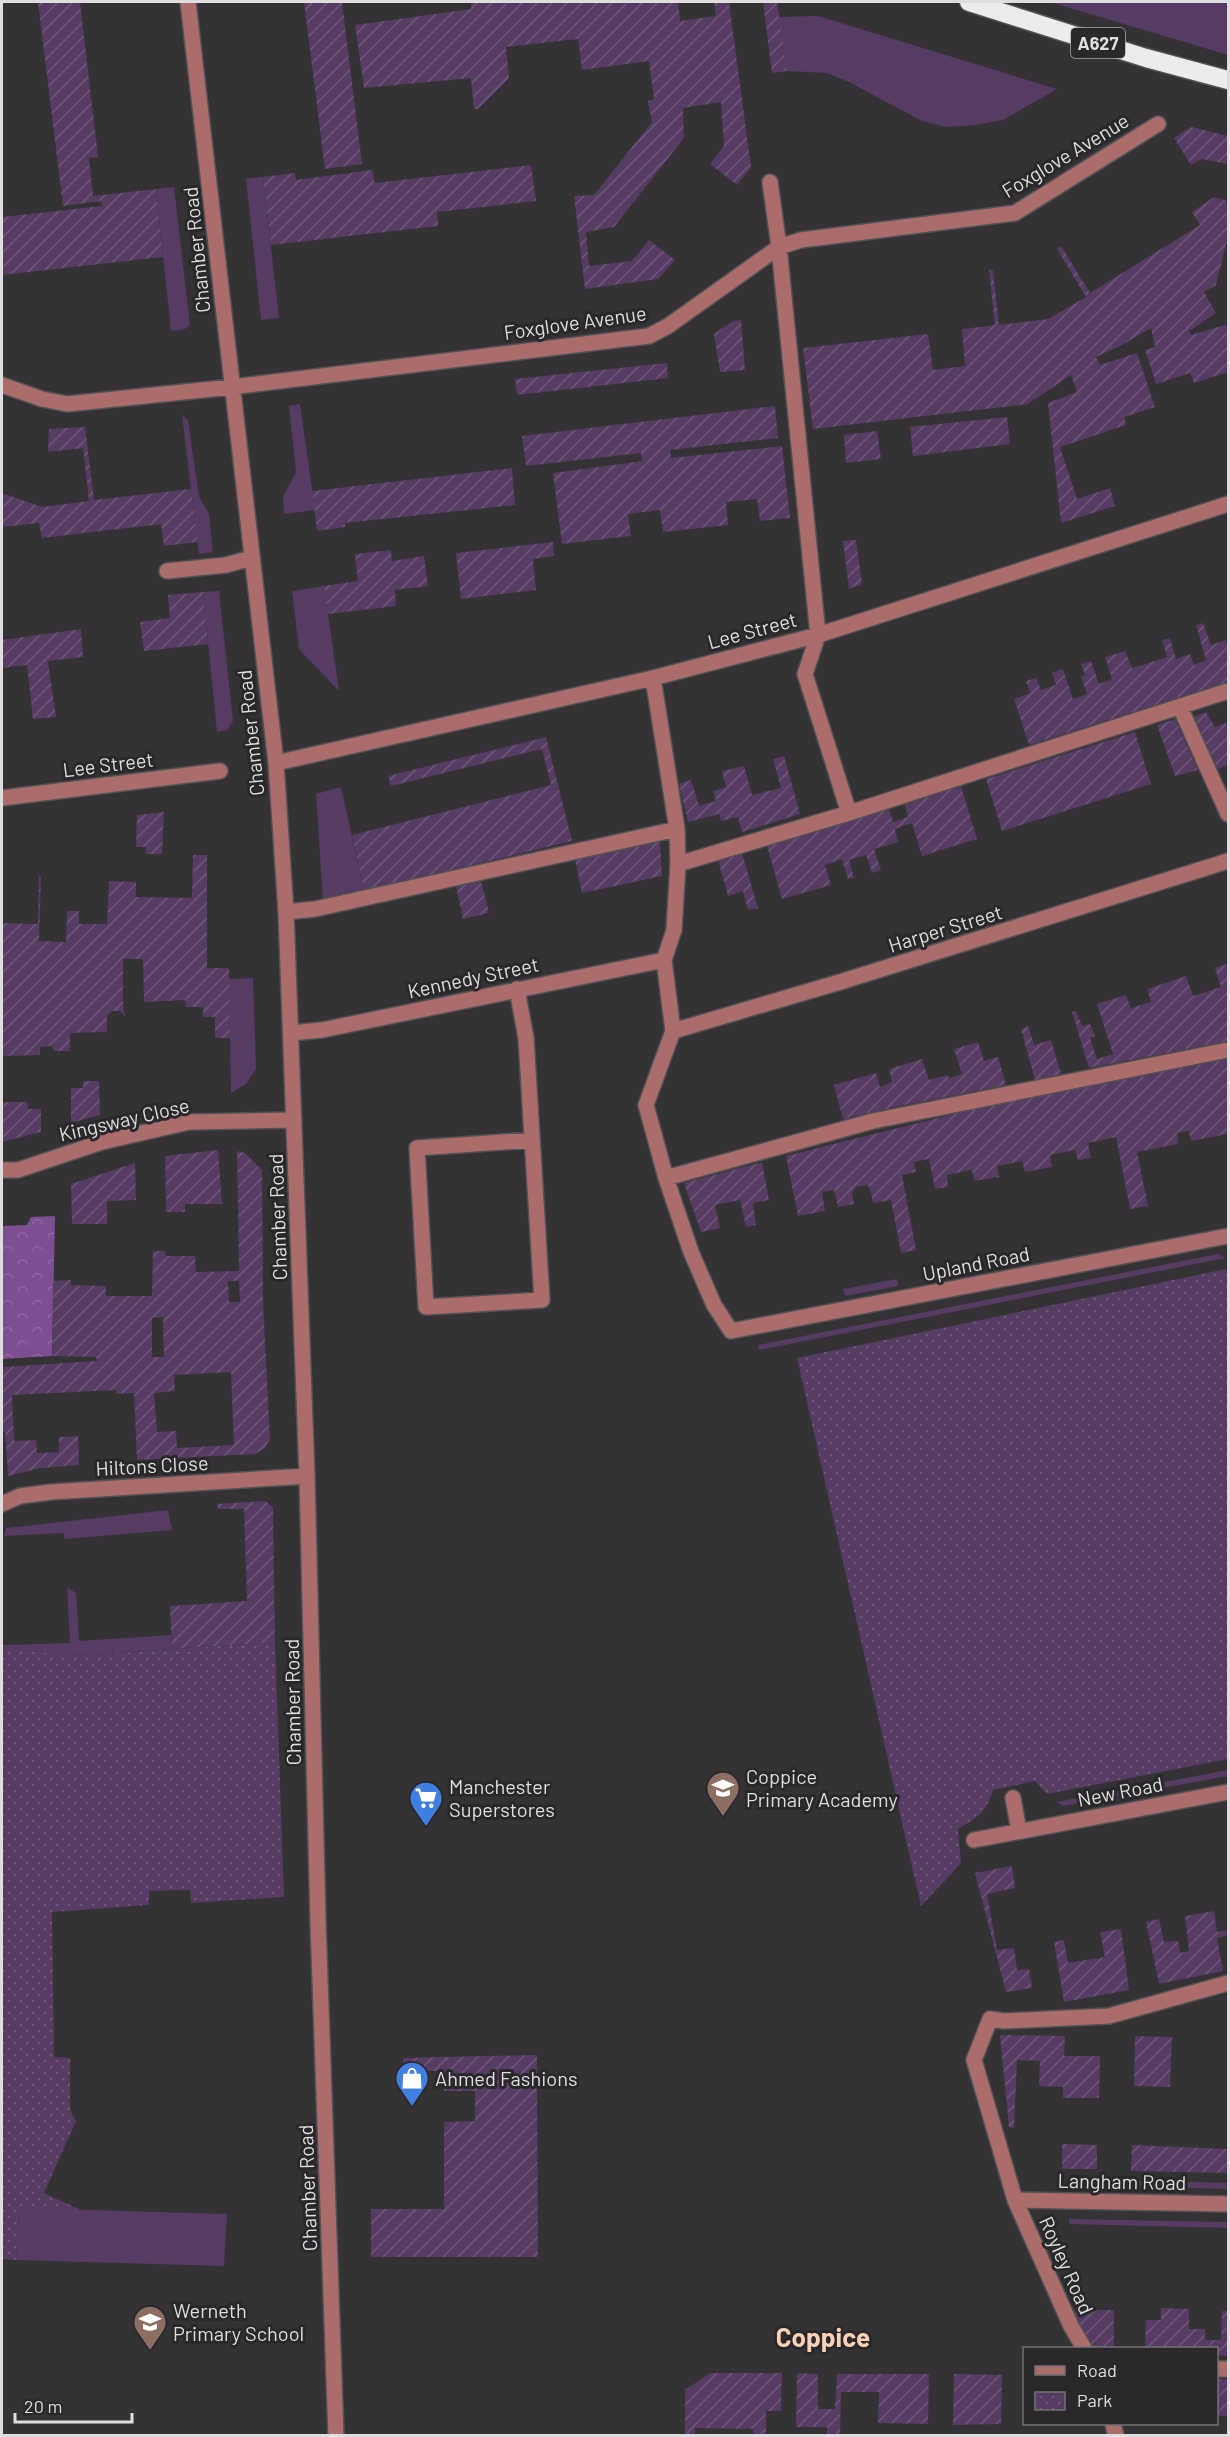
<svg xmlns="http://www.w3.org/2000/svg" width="1230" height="2437" font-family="Barlow,sans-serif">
  <defs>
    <pattern id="forest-crowns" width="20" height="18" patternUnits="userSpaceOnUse" patternTransform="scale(1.5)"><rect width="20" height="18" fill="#7d4e92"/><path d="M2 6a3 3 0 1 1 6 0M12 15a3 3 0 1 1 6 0" fill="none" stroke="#8f67a1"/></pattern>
    <pattern id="park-dots" width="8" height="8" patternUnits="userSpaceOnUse" patternTransform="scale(1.5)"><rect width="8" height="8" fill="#563b63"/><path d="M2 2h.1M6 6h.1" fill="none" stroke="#6e5779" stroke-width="1.8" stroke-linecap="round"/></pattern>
    <pattern id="garden-furrows" width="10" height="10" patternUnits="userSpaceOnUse" patternTransform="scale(1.5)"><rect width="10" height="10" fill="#563b63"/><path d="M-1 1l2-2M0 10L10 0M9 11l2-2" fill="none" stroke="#6e5779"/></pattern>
  </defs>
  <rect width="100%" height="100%" fill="#343235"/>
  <path fill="#563b63" d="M1050,2H1224L1228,3V55Z
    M818,16L1057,89L1003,120L975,125L946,127L922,121L849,82L827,73L787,71L778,17Z
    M263,177L279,318L261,320L246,179Z
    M174,187L190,325L185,329L171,331L156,189Z
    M300,404L315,510L284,514L283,497L296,472L289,406Z
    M182,415L188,420L199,497L209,514L213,552L199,554Z
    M324,586L339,691L299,649L292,591Z
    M219,591L233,721L227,730L217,732L203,592Z
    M341,787L364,891L323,901L316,794Z
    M253,978L256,1069L246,1084L231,1093L229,979Z
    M1218,1254L1226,1258L759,1350L758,1345Z
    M897,1279L898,1286L845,1296L843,1289Z
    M168,1510L172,1530L64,1539V1533L4,1536L6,1528Z
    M67,1587L76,1593L79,1641L171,1635L172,1649L79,1656L2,1648V1645L70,1643Z
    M1228,1770V1776L1063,1806L1056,1802Z
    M1078,2179L1228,2183V2189L1077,2185Z
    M19,2208L227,2214L224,2266L16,2260Z
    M1069,2219L1228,2222V2228L1069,2224Z"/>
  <path fill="url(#forest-crowns)" d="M55,1216L52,1356L2,1359V1226L27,1225L31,1217Z"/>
  <path fill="url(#park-dots)" d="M1226,1269L1228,1270V1759L1047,1794L1035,1781L993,1790C986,1813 978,1817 958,1829L961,1863L921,1906L797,1358Z
    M275,1642L284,1897L191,1903L190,1890L149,1891V1905L52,1912L54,2057L70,2058V2110L76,2121L44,2193L81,2210L19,2209L16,2260L2,2259V1648L79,1656Z"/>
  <path fill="url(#garden-furrows)" fill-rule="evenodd" d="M38,2H80L98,157L89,158L93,196L156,189L163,257L2,275V217L102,206L101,201L63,206Z
    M304,2H342L362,164L325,169Z
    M471,2H678L680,21L716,16L714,2H729L751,167L737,185L710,164L724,146L721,102L683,108L684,138L614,227L586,232L589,266L632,261L649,240L675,260L658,279L585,289L574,196L594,195L652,122L648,101L654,99L649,61L582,70L578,39L506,47L509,78L478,109H474L471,78L364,88L355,25L471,9Z
    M763,2H777L787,71L772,73Z
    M1191,127L1228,136V164L1202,159L1191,165L1174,138Z
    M531,165L536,201L437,212L438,226L271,245L263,177L295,173L296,180L372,170L375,183Z
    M1214,197L1228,201V244H1226L1216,285L1204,292L1216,313L1189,331L1191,335L1228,324V372L1194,383L1190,373L1156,384L1145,350L1155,347L1151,328L1122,345L1096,357L1100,365L1137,353L1155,407L1124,417L1126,425L1060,447L1077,499L1110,488L1115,506L1061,523L1048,403L1077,392L1071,375L1028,404L813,429L803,348L928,334L933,370L965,366L962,329L995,325L989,270H993L999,325L1048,319L1086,297L1057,249L1061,246L1090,293L1200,225L1192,212Z
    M741,320L745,370L720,372L714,334L733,321Z
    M667,363L668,378L517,395L515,379Z
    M775,406L778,438L670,450L671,458L782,446L790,518L760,521L757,499L726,502L728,525L663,532L660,510L628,514L631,536L562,544L553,473L642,461L641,453L526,466L522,436Z
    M1007,417L1010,444L913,456L910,427Z
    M85,427L94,500L191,489L198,542L164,546L161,524L42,538L39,523L2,527V493L42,507L89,501L83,448L48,452L49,429Z
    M877,431L881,459L846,463L844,435Z
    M512,468L515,505L345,523V527L317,531L312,491Z
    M856,540L862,584L849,589L843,541Z
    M553,542L554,556L533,559L536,590L461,599L456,553Z
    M391,550L392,561L424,556L428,586L395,590L396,606L328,614L324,586L358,581L355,554Z
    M203,592L208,644L144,651L140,622L170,618L168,595Z
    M1203,623L1211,645L1226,640L1228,647V682L1029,745L1014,699L1030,693L1026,681L1036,678L1041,690L1056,685L1052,673L1063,669L1073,699L1087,694L1081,676L1085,675L1081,664L1091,661L1099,684L1112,679L1105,657L1125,651L1132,668L1167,657L1162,640L1170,638L1176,659L1190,654L1194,665L1206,660L1196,625Z
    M81,629L83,657L48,661L56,717L33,719L27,665L2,668V640Z
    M1206,712L1215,727L1226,723L1228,727V765L1218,769L1191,718Z
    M1175,719L1198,770L1175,776L1157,725Z
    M1135,732L1151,784L1002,831L986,779Z
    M546,737L572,841L364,891L352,835L551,785L542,749L391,786L388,776Z
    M784,756L800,814L742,832L738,817L721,821L719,814L688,822L679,784L691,780L699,806L716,801L713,791L726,787L722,771L744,766L752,795L781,788L773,759Z
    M961,786L977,839L922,856L912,823L895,829L898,842L874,849L881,870L872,873L866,855L849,860L854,878L848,879L842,859L825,865L831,885L782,899L767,846L889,809L893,822L908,817L905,804Z
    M164,812L162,854H146V847H136L137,815Z
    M660,841L662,876L582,893L575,859Z
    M742,853L758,908L748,910L743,891L728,896L718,860Z
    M193,855H207V968H229L230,1038H215V1017H203V1007H186L185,1000L144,1002L143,959H123V1006L125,1016L120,1011H112L107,1016V1032L70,1033V1051H53L52,1046L40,1047V1055L2,1056V923L38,924L39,876H41L39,941L66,942L67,911H79V924H107L109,881L136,882V897L192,898Z
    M481,881L489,913L463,919L456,886Z
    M1227,964L1228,1041L1089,1068L1072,1012L1076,1011L1082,1026L1090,1024L1095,1036L1090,1038L1097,1059L1113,1054L1097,1004L1126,995L1131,1008L1151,1002L1147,989L1186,976L1193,996L1221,987L1215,968Z
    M1028,1026L1034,1045L1051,1040L1061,1074L1035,1080L1021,1029Z
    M978,1042L984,1061L998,1057L1006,1085L899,1106L843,1119L834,1085L876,1073L880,1087L892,1082L889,1069L922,1059L929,1080L947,1075L949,1078L962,1074L954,1049Z
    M1228,1059V1134L1191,1141L1189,1131L1177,1133L1178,1144L1137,1152L1148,1206L1130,1209L1116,1137L1088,1143L1091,1158L1078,1160L1075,1150L1050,1155L1052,1167L1025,1172L1022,1161L997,1166L999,1177L974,1181L972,1170L947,1175L948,1187L935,1189L929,1159L914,1162L916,1172L902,1175L916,1250L901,1253L891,1200L873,1203L870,1189L867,1185L856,1187L852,1193L854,1204L838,1207L834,1190L822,1192L825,1211L798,1216L786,1156L974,1109Z
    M83,1081H99L100,1115L71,1123V1088H83Z
    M2,1102H27L28,1109H41V1132L2,1142Z
    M218,1150L222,1204H185V1212H166L165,1156Z
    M237,1151L245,1153L262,1170L263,1302L270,1439L265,1448L255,1454L137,1460L134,1393L116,1394V1390L12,1395L14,1441L36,1440L37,1453L59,1452V1437L78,1436L79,1465L40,1468L8,1476L5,1432H2V1367L97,1361L96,1357L52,1356L53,1281L71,1280V1285L106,1286V1296H152L153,1251H165L166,1256H195L196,1272L239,1271ZM228,1281H239L240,1302H229ZM163,1317L164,1357H152V1318ZM231,1372L234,1445L177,1448L176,1431L157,1432L154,1393L175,1391L174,1375Z
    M762,1162L769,1200L753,1203L756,1225L746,1227L740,1200L715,1205L720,1228L701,1232L684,1183Z
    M135,1163L136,1200L107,1201V1224H72L71,1184Z
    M265,1501L273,1507L275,1642L172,1649L170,1606L247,1601L244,1509H218L217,1504Z
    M1012,1866L1015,1888L987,1894L997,1950L1014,1948L1017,1970L1029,1969L1032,1988L1006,1992L975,1873Z
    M1214,1911L1217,1932L1228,1930V1935L1217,1938L1223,1971L1159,1984L1146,1922L1159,1919L1164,1942L1178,1941L1180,1953L1189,1951L1185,1916Z
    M1121,1929L1129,1990L1064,2002L1054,1942L1064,1940L1068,1963L1105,1957L1100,1932Z
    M1000,2035L1065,2036L1064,2056H1100L1099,2098H1063V2087L1039,2086L1040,2061L1017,2060L1014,2128L1009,2127Z
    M1135,2036L1172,2037L1170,2087L1134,2086Z
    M537,2055L538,2257H371V2209H444V2122L475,2121V2091H444V2071H404L403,2058Z
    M1062,2144L1097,2145V2169H1062Z
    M1132,2145L1228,2149V2173L1131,2171Z
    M1161,2308L1189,2309V2329H1205V2340H1221L1222,2311H1228V2356L1217,2355L1216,2348H1145L1146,2320H1161Z
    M1072,2310H1114V2348H1093Z
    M710,2373H782L781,2411H766V2435H753V2429L695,2428V2435H685V2390Z
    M797,2373L818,2374V2409H835L837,2374H929L928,2424L878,2423L879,2392H841L840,2435H827V2427H796Z
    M954,2374L1002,2375L1001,2424L953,2425Z
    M1217,2379H1228L1227,2416H1217Z"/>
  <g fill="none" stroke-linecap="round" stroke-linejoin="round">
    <defs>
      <path id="minor" d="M188,2L276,763L286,912L307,1476L318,1922L336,2436
        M770,182L779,247L818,635L805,674L849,813
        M2,385L42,399L67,404L232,387L649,336L668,326L779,247L801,240L1015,213L1158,124
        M167,571L226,565L251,558
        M653,678L677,829L678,864L674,930L664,960L673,1031L646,1105L666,1178L691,1252L714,1305L731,1331L1228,1236
        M1180,707L1228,814
        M276,763L653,678L818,635L1228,504
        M2,798L220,771
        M678,864L849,813L1228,691
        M286,912L315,909L677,829
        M517,989L526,1038L542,1300L426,1307L417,1148L532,1140
        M673,1031L840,982L1228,861
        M291,1033L322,1030L664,960
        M2,1170H18L102,1142L189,1122L294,1120
        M666,1178L873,1121L1228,1050
        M2,1504L20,1496L51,1492L307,1476
        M1013,1798L1019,1831
        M974,1840L1228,1792
        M1015,2200L1228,2204
        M1084,2348L1071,2326L1015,2200L974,2060L990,2019L1004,2021L1109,2016L1228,1983
        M1216,2369H1228
        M1113,2424L1116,2436"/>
      <path id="highway" d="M969,2L1146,58L1228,80"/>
    </defs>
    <use href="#minor" stroke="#535154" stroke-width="18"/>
    <use href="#highway" stroke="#535154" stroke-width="21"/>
    <use href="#minor" stroke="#ab6d6c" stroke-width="15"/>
    <use href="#highway" stroke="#ececec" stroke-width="18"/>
  </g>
  <defs>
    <symbol id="school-pin" viewBox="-11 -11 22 30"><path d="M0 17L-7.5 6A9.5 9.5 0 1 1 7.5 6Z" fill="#8d6e63" stroke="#2a282b"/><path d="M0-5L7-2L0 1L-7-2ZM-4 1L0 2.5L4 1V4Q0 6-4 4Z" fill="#fff"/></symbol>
    <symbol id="supermarket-pin" viewBox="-11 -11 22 30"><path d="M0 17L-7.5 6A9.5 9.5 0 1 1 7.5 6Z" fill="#3f7fe0" stroke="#2a282b"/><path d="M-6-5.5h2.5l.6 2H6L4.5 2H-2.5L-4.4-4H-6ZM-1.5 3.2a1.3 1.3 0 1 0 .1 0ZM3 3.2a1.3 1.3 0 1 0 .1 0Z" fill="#fff"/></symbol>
    <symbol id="shop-pin" viewBox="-11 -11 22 30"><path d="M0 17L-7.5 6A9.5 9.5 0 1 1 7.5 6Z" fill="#3f7fe0" stroke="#2a282b"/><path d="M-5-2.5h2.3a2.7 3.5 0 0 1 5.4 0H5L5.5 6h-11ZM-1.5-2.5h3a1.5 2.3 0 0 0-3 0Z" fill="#fff"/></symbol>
  </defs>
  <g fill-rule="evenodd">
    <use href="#school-pin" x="704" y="1769" width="38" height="52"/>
    <use href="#supermarket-pin" x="407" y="1779" width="38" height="52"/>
    <use href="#shop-pin" x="393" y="2059" width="38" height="52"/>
    <use href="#school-pin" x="131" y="2303" width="38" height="52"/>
  </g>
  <g text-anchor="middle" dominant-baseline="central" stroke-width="6" stroke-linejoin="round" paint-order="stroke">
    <rect fill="#2a282b" stroke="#a9a7a9" stroke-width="1.5" x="1071" y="28" width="54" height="30" rx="4.5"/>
    <g font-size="18" font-weight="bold" fill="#dfdddf">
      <text x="1098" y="43">A627</text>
    </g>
    <g font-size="20" fill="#dfdddf" stroke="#2a282b">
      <text transform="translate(1065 155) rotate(-31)">Foxglove Avenue</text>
      <text transform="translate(196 250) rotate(-96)">Chamber Road</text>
      <text transform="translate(575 322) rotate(-8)">Foxglove Avenue</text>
      <text transform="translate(752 630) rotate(-15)">Lee Street</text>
      <text transform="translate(250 733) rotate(-96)">Chamber Road</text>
      <text transform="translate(108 764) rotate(-7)">Lee Street</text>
      <text transform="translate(945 928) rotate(-17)">Harper Street</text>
      <text transform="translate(473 977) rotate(-12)">Kennedy Street</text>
      <text transform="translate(124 1119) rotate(-13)">Kingsway Close</text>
      <text transform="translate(277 1217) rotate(-92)">Chamber Road</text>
      <text transform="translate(976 1263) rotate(-11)">Upland Road</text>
      <text transform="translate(152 1465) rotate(-3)">Hiltons Close</text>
      <text transform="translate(292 1702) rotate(-91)">Chamber Road</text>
      <text transform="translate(1120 1791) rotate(-11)">New Road</text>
      <text transform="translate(1122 2181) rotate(1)">Langham Road</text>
      <text transform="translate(307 2188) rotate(-92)">Chamber Road</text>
      <text transform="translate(1067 2265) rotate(66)">Royley Road</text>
    </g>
    <g font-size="20" fill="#dfdddf" stroke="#2a282b" text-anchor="start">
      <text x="746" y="1776">Coppice<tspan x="746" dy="23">Primary Academy</tspan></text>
      <text x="449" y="1786">Manchester<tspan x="449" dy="23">Superstores</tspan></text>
      <text x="435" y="2078">Ahmed Fashions</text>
      <text x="173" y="2310">Werneth<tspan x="173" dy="23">Primary School</tspan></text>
    </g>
    <g font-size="26" font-weight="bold" fill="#fad1b5" stroke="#2a282b">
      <text x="823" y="2336">Coppice</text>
    </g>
  </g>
  <rect width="1230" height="2437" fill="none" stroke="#dfdddf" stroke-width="6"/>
  <rect x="1023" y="2347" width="195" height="78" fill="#2a282b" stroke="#727073" stroke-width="1.5"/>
  <rect x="1035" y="2366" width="30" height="9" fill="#ab6d6c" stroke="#727073" stroke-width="1.5"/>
  <text x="1077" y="2377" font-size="18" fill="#dfdddf">Road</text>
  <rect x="1035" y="2392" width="30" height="18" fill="url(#park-dots)" stroke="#727073" stroke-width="1.5"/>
  <text x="1077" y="2407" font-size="18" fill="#dfdddf">Park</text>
  <path d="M15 2413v9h117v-9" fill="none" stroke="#dfdddf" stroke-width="3"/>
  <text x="24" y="2413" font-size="18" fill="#dfdddf" stroke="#2a282b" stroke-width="4.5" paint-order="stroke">20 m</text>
</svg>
